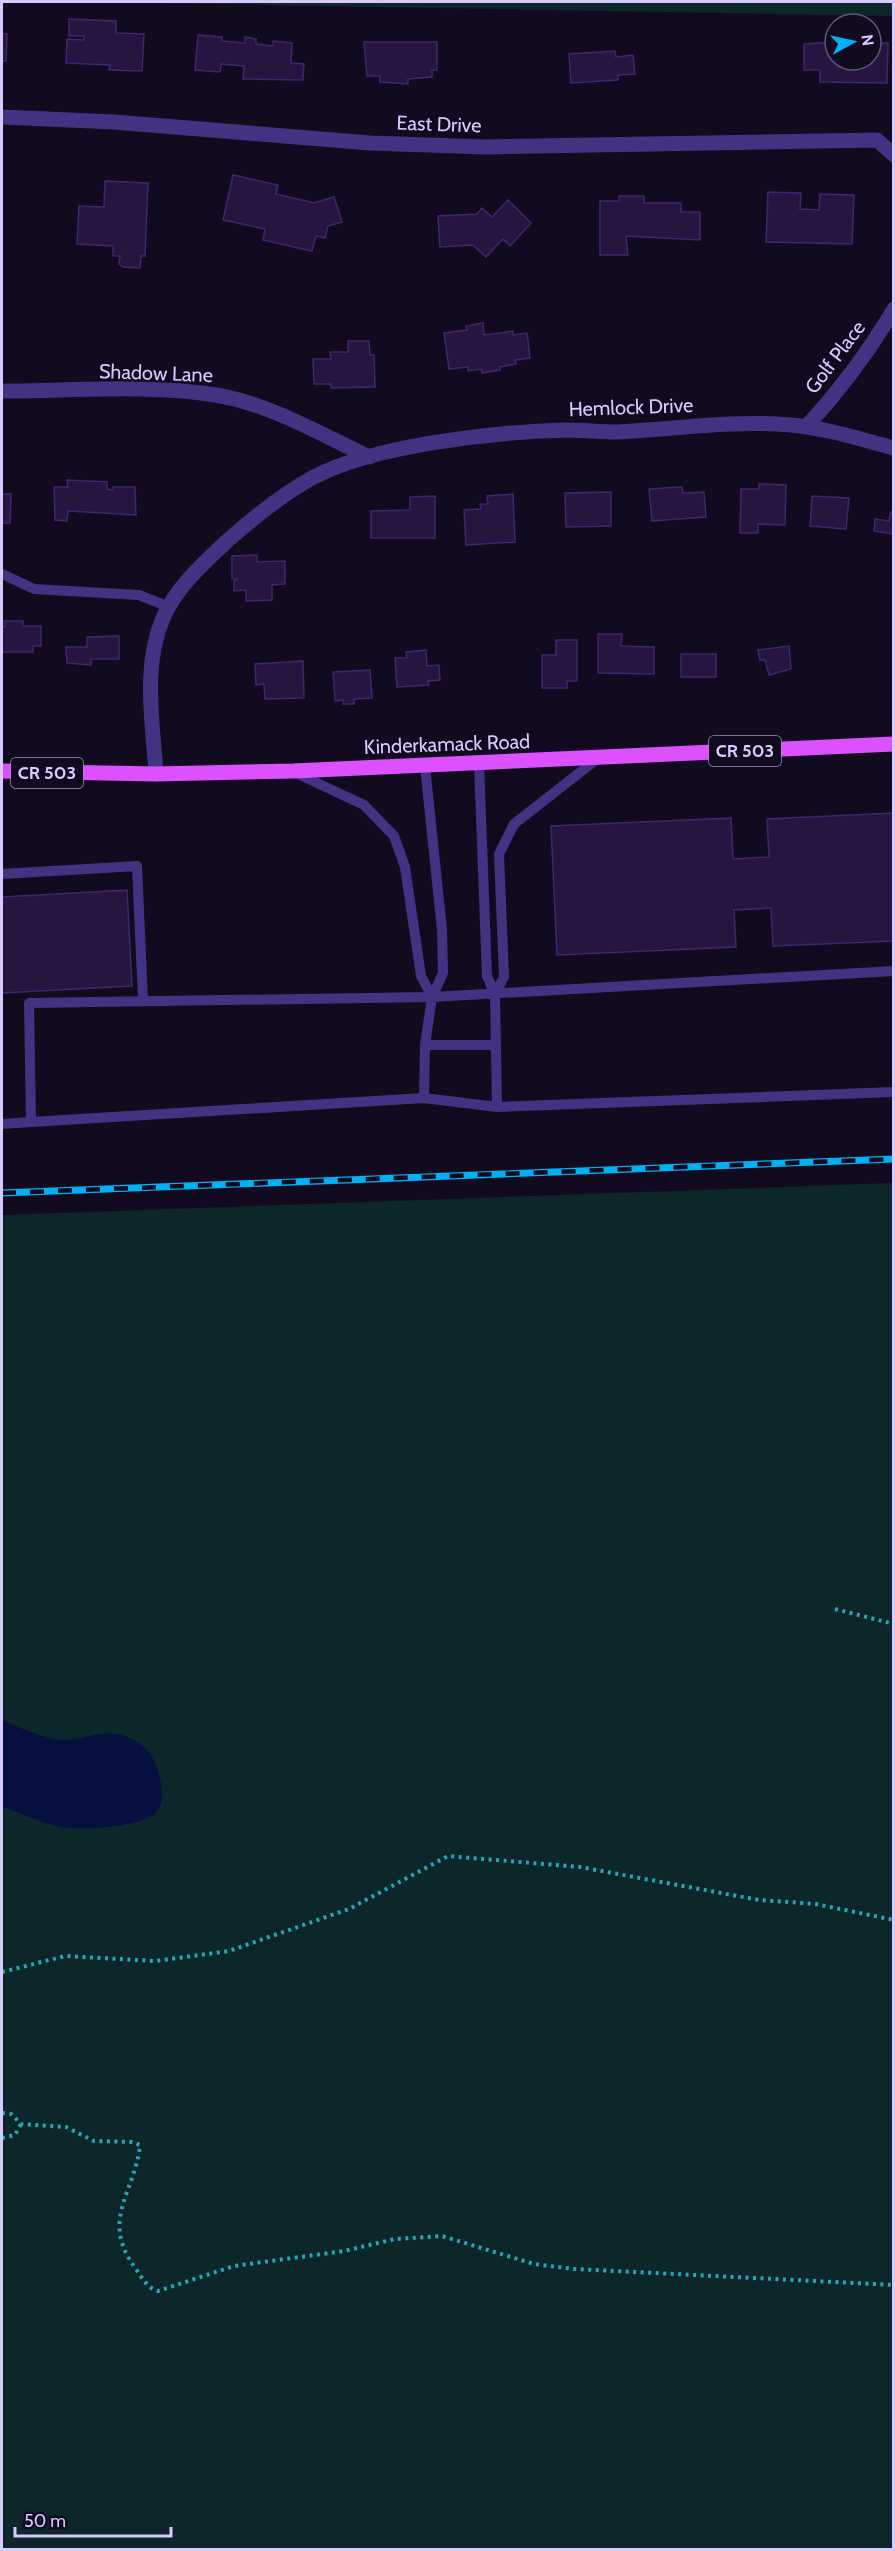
<svg xmlns="http://www.w3.org/2000/svg" width="895" height="2551" font-family="Cabin,sans-serif">
  <rect width="100%" height="100%" fill="#120b1f"/>
  <path fill="#0d2629" d="M100,2H893L894,16H893Z
    M893,1183V2549H2V1215Z"/>
  <path fill="#05103e" d="M2,1720C17,1727 46,1739 62,1740C91,1740 108,1724 137,1742C152,1751 158,1766 161,1784C162,1795 164,1805 155,1813C140,1828 77,1831 57,1826C38,1822 21,1812 2,1807Z"/>
  <path fill="#261541" stroke="#41256f" stroke-width="1.5" d="M69,19L116,21V33L144,34L142,71L109,70L110,65L66,63L67,39L84,40V36H69Z
    M2,34H7L6,61H2Z
    M198,35L222,37V41L245,43V37L256,39V44L273,46V41L292,43L291,63L304,64L303,80L243,79L244,66L221,64L220,72L195,70Z
    M871,37L872,43H888L887,83L820,82V70H804V44L835,42V60H871Z
    M364,42H437V70H432V77L408,79V84L380,82V76H367Z
    M615,51L616,57L633,55L635,74L618,75V80L571,83L569,54Z
    M233,175L278,185L276,194L314,203L334,197L342,222L328,226L325,238L316,236L312,251L263,240L265,229L223,220Z
    M105,181L148,183L145,256H141L140,268L123,267L119,264L120,256H113V246L77,244L79,206L104,207Z
    M768,192L801,193L800,209L819,210L820,194L854,195L852,244L766,242Z
    M619,196H644V203H681V212H700V240L626,236L628,255H600V201H619Z
    M508,200L531,223L510,246L503,239L486,257L473,245L440,247L438,216L477,214L482,208L492,217Z
    M483,323L484,335L513,331V335L527,333L530,358L515,360L516,364L500,367V370L482,373V369L468,371V367L449,369L444,333L467,330L466,326Z
    M348,341H369L370,355H374L375,387L331,388V384H314L313,359H331L330,352H348Z
    M67,480L107,482V489L113,490V487H135L136,515L68,511L67,521L55,520L54,487H68Z
    M759,484L786,485L785,525L758,524V533H740L741,489H759Z
    M682,487L683,493L704,492L706,517L652,521L649,489Z
    M611,492V526L566,527L565,493Z
    M2,494H11L10,523H2Z
    M513,494L515,542L466,545L464,510L481,509L480,504H488L487,496Z
    M435,496V538H371V511L410,510V497Z
    M812,496L849,498L846,529L810,526Z
    M891,512H894V534L874,531L875,519L889,521Z
    M257,555V562L285,561V584L272,585V600L246,601V590L234,591V581L238,579H232V556Z
    M4,621H23V626H41V646H33V652H2V627H5Z
    M598,634H622L621,646L654,647V674L598,673Z
    M119,636V659H91V665L67,663L66,647H87V637Z
    M556,640H577V681H567V688H542V655H556Z
    M789,646L791,669L769,675L765,660H760L758,650Z
    M426,650L427,666L439,665L440,680L428,681L429,685L397,687L395,658H407L406,652Z
    M681,654H716V677H681Z
    M303,661L304,698L265,699L264,684L256,685L255,664Z
    M370,670L372,698L354,699V704H343V700L335,701L333,672Z
    M894,813V941L773,946L771,908L734,910L736,947L557,955L551,826L731,818L733,859L769,857L767,819Z
    M127,890L132,986L2,993V897Z"/>
  <g fill="none" stroke-linecap="round" stroke-linejoin="round">
    <path stroke="#24a7b8" stroke-width="4" stroke-dasharray="3 4.5" stroke-linecap="butt" d="M835,1609L894,1624
      M2,1972L65,1956L155,1961L229,1951L349,1909L448,1856L580,1867L759,1900L816,1904L894,1920
      M2,2113L11,2114L21,2124L66,2127L94,2141L132,2142L140,2145C135,2193 99,2220 136,2269C143,2279 147,2288 158,2291L234,2266L344,2251L395,2239L442,2236L534,2264L574,2269L894,2285
      M2,2138L15,2135L21,2124"/>
    <path stroke="#433282" stroke-width="10" d="M2,574L34,589L139,595L169,607
      M479,764L487,976L495,994L497,1107L894,1092
      M296,773L364,805L394,836L405,867L421,976L432,997
      M2,874L137,866L143,1000
      M495,994L504,977L499,854L514,824L597,759
      M425,1045H496
      M424,1098L497,1107
      M31,1122L424,1098L425,1045L432,997L443,973L442,930L425,766
      M2,1124L31,1122L29,1003L432,997L894,971"/>
    <path stroke="#433282" stroke-width="15" d="M2,117L114,122L370,143L485,147L877,140L894,155
      M2,391C69,391 150,384 216,395C270,404 320,434 369,457
      M806,427C840,390 868,353 894,309
      M156,774C153,722 142,668 163,618C177,586 203,564 227,541C253,518 281,495 312,478C373,445 495,432 565,430C583,430 600,432 618,432C675,429 734,420 791,425C825,428 860,439 894,448"/>
    <path stroke="#dc50ff" stroke-width="15" d="M2,771L156,774L293,771L894,744"/>
    <defs>
      <path id="rail" d="M2,1193L894,1159"/>
    </defs>
    <use href="#rail" stroke="#00b1f4" stroke-width="7"/>
    <use href="#rail" stroke="#120b1f" stroke-width="4.5" stroke-dasharray="14" stroke-linecap="butt"/>
  </g>
  <g text-anchor="middle" dominant-baseline="central" stroke-width="4.5" stroke-linejoin="round" paint-order="stroke">
    <g fill="#120b1f" stroke="#9d90bc" stroke-width="1.5">
      <rect x="709" y="736" width="72" height="30" rx="4.5"/>
      <rect x="11" y="758" width="72" height="30" rx="4.5"/>
    </g>
    <g font-size="18" font-weight="bold" fill="#d8c9ff">
      <text x="745" y="751">CR 503</text>
      <text x="47" y="773">CR 503</text>
    </g>
    <g font-size="20" fill="#d8c9ff" stroke="#120b1f">
      <text transform="translate(439 124) rotate(2)">East Drive</text>
      <text transform="translate(835 357) rotate(-53)">Golf Place</text>
      <text transform="translate(156 373) rotate(2)">Shadow Lane</text>
      <text transform="translate(631 407) rotate(-2)">Hemlock Drive</text>
      <text transform="translate(447 744) rotate(-2)">Kinderkamack Road</text>
    </g>
  </g>
  <rect width="895" height="2551" fill="none" stroke="#d8c9ff" stroke-width="6"/>
  <g transform="translate(853 42) rotate(82)"><circle r="28" fill="#120b1f" stroke="#615779" stroke-width="1.5"/>
  <path d="M0-4.5L10 22L0 15L-10 22Z" fill="#00b1f4"/>
  <text y="-9" font-size="16" font-weight="bold" text-anchor="middle" fill="#d8c9ff">N</text>
  </g>
  <path d="M15 2527v9h156v-9" fill="none" stroke="#d8c9ff" stroke-width="3"/>
  <text x="24" y="2527" font-size="18" fill="#d8c9ff" stroke="#120b1f" stroke-width="4.5" paint-order="stroke">50 m</text>
</svg>
